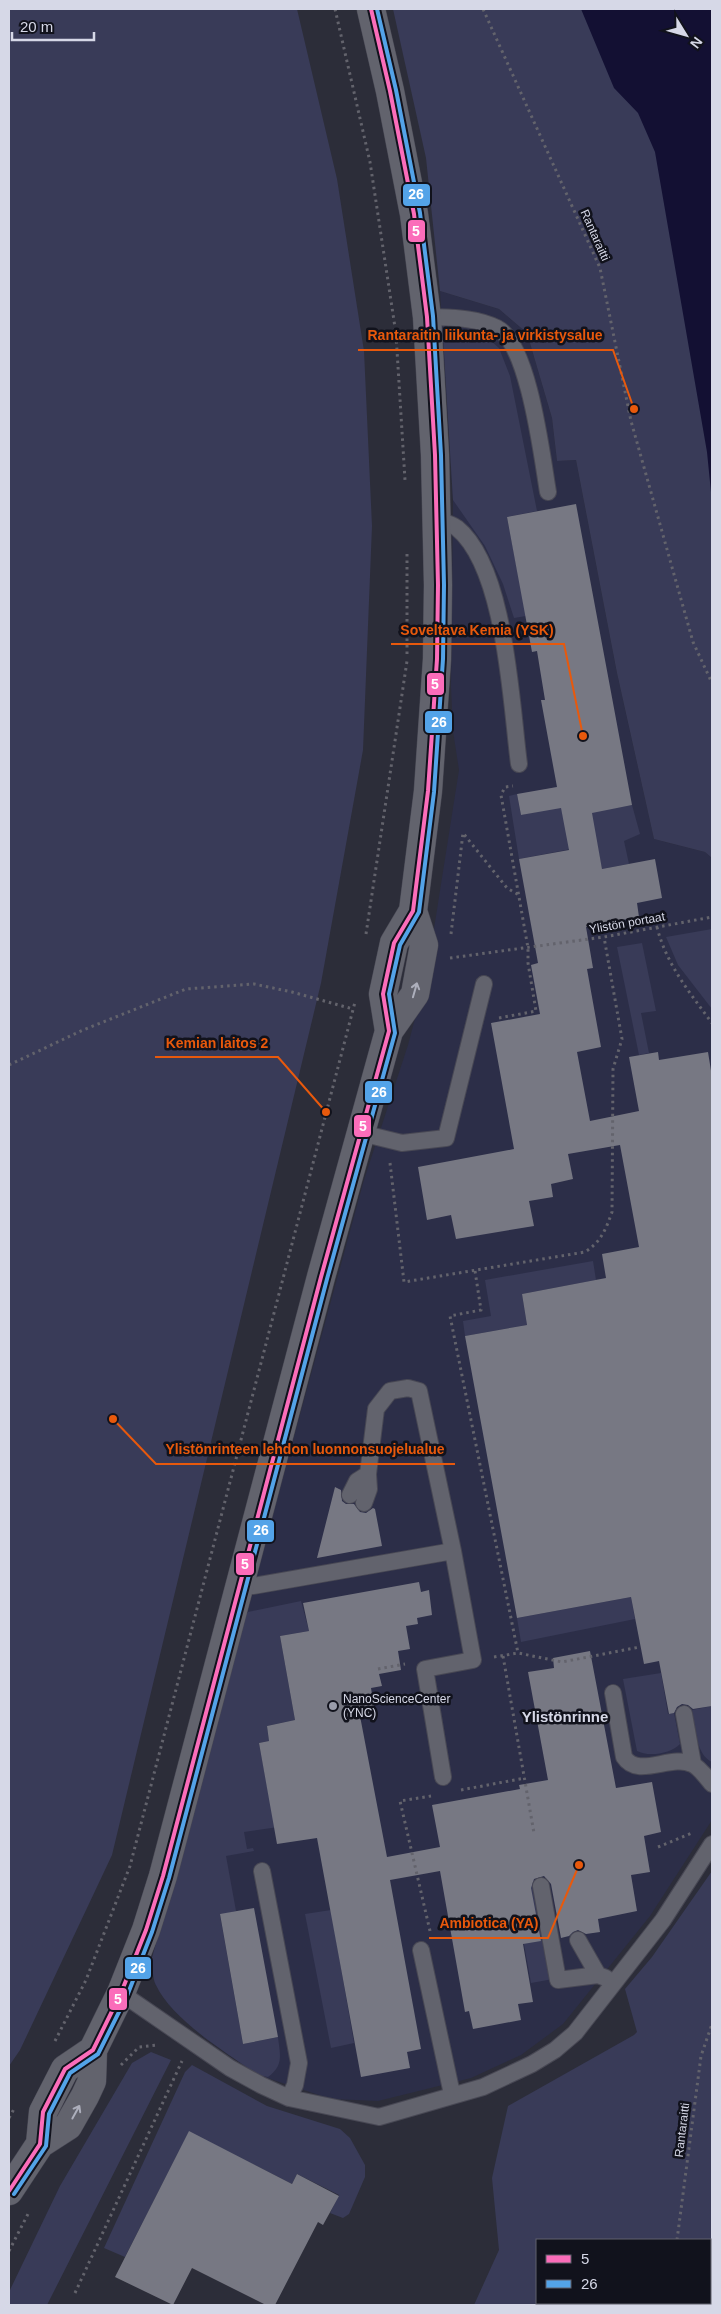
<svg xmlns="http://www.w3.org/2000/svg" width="721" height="2314" font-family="Arial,sans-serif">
  <rect width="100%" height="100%" fill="#2c2d39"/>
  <path fill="#2c2e48" d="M440,291L499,309L527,333L552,418L557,461L576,460L617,673L654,839L705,852L712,858V1820L650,1916L563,2024L521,2055L471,2078L378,2101L331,2099L258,2075L205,2038L169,2005L155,1984L152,1958L364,1180L408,1045L427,973L459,770L453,731L451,687L453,500Z"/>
  <path fill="#393b58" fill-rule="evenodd" d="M9,9H297L337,179L364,351L372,526L363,750L321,983L112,1855L20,2050L9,2066Z
    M393,9H627L712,266V858L705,852L654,839L617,673L576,460L557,461L552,418L527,333L499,309L440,291L426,158Z
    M451,328L471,330L484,335L499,348L510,376L537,511L507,517L526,616L514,618L503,584L485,546L453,500L443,336Z
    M557,787L563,817L632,805L640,834L624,841L629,864L602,869L597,844L519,859L509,796L517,794L521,815L535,812L532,792Z
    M712,929V1009L678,965L666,937Z
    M642,943L656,1011L641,1013L649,1053L639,1055L617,947Z
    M593,1261L596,1280L522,1294L527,1325L465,1336L463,1321L491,1316L485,1280Z
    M631,1597L635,1619L521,1642L517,1618Z
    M301,1601L309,1631L280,1636L295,1720L267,1726L269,1741L259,1743L269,1797L285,1826L244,1832L247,1849L253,1848L254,1851L226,1856L236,1911L220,1915L243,2044L278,2037C280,2055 284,2065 268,2077L258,2075C227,2053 172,2020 156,1985C152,1978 153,1967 152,1958L245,1617L248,1612Z
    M661,1673L668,1714L674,1713L680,1744C671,1754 648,1757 637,1751L623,1679Z
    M712,1706V1762C696,1755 694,1725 692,1710Z
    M712,1871V2305H474L499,2250L492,2178L508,2106L634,2035L637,2032L625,1989L652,1957ZM537,2240H710V2303H537Z
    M534,1878L553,1979L531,1983L513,1883Z
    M331,1910L354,2043L331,2048L305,1914Z
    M151,2052L171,2060L47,2305H9V2292L60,2186L132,2063Z
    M192,2065L267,2106L340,2129L350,2138L365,2165V2177L349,2214L343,2218L330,2213L339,2195L297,2174L292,2184L189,2132L125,2257L104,2248L185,2072Z"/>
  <path fill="#131033" d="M581,9H712V502L707,452L655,152L638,113L614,88Z"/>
  <path fill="#777883" d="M576,504L632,805L592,813L602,869L655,859L662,898L637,903L639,917L586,927L593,968L587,969L601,1047L577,1052L590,1121L639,1111L629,1057L658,1052L659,1060L708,1052L712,1077V1706L693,1709L688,1705L682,1704L677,1707L674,1713L669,1714L659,1661L644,1664L631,1597L517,1618L465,1336L527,1325L522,1294L606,1278L602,1254L639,1247L620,1145L568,1154L573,1179L551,1184L553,1197L529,1201L534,1226L456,1239L451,1215L427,1220L418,1167L514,1149L491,1023L540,1014L531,965L538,963L519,859L569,850L561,808L521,815L517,794L557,787L541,700H545L537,651L532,652L507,517Z
    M335,1487L341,1490L342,1501L346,1504H354L360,1512L366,1513L373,1508L375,1509L382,1546L317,1558Z
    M419,1582L421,1592L429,1590L432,1615L417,1618L418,1624L406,1626L410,1649L398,1651L401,1670L379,1674L382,1686L371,1688L375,1713L360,1716L387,1857L440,1847L432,1805L520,1789L519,1785L548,1780L528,1672L554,1668L553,1658L590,1651L616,1788L652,1782L661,1832L644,1836L650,1872L631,1875L637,1911L598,1919L600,1932L586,1934L578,1930L573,1932L569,1936L561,1938L551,1884L544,1876L534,1879L531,1888L541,1941L523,1944L533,2002L518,2004L521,2020L473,2029L469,2011L465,2012L440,1871L390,1880L421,2049L407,2052L410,2068L361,2077L317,1838L277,1844L259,1743L269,1741L267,1726L295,1720L280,1636L309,1631L303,1603Z
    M254,1908L278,2037L243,2044L220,1914Z
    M189,2131L292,2184L297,2174L339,2196L323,2225L318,2222L275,2305H266L192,2268L173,2305L115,2277Z"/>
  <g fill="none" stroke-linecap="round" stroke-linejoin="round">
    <defs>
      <path id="service" d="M427,317C451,318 475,317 497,328C529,344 542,457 548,492
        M435,520C443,522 451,523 457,528C506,568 511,704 519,764
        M361,1133L402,1143L446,1138L484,984
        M350,1495L357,1481L368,1474L369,1489L364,1503
        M242,1583L253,1586L453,1551L419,1391L408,1388L390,1391L376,1409L368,1474
        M613,1693L624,1757C638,1779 671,1754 692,1764C699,1767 707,1778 712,1784
        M684,1714L693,1764
        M443,1777L425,1669L473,1660L453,1551
        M262,1871L299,2063L295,2085L289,2098
        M541,1886L558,1980L598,1975
        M578,1940L598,1975L606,1978
        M421,1950L452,2094
        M121,1993L230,2068L261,2085L289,2098L379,2117L483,2087L532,2064L555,2050L575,2033L663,1920L712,1844"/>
      <path id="secondary" d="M371,9L390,91L414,214L427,317L435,455L438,585L437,659L428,791L413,911L394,943L383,994L389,1031
        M40,2144L43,2112L65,2069L93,2050
        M9,2191L40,2144L68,2126L85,2096L92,2081L93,2050L121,1993L146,1930L163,1876L321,1277L389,1031L415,994L424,945L413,911"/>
    </defs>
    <use href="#service" stroke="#484854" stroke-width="18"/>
    <use href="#secondary" stroke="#484854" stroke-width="29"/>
    <path stroke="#63636c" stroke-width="3" stroke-dasharray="2.5 4" stroke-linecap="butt" d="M335,9L370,162L396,334L405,480
      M483,9L600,268L631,421L693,642L712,683
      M407,654V553
      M657,927C666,964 690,993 712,1023
      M366,934L407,661
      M451,934L463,833L507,888L519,895
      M450,958L604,937L712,917
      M499,1018L536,1011L528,963V948L501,795L505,787L513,786
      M9,1065L83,1030L186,989L254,984L292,992L353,1009
      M390,1163L404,1282L585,1252C601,1242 606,1229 612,1212L613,1069L622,1039L604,937
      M475,1271L481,1310L450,1316L518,1653
      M503,1656L534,1833
      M494,1657L518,1653L562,1662L640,1647
      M378,1669L405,1664
      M461,1790L525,1778
      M658,1847L692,1833
      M430,1931L400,1801L431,1796
      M55,2041L86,1980L130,1866L355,1002
      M121,2065L139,2047L157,2045
      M9,2118L14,2109
      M677,2240L701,2056L712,2024
      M9,2251L29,2212
      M75,2293L182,2061
      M666,2305L667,2303"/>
    <use href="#service" stroke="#62636d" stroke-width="16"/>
    <use href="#secondary" stroke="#62636d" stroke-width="28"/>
    <defs>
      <path id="bus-1" d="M9,2191L40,2144L43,2112L65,2069L93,2050L121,1993L146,1930L163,1876L321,1277L389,1031L383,994L394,943L413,911L428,791L437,659L438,585L435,455L427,317L414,214L390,91L371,9"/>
      <path id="bus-2" d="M14,2194L46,2146L49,2114L70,2073L98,2054L127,1996L152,1932L169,1878L327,1279L395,1033L389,994L400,945L419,912L434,792L443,659L444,585L441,455L433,316L420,213L396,90L377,9"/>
    </defs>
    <use href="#bus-1" stroke="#11121c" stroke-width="8"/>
    <use href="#bus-2" stroke="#11121c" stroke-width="8"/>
    <use href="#bus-1" stroke="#fb6dba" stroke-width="4"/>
    <use href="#bus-2" stroke="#53a3e8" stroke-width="4"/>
  </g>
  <defs><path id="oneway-shaft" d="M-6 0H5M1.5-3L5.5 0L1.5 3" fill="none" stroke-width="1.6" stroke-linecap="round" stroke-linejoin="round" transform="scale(1.25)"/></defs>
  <g stroke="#adafbc">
    <use href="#oneway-shaft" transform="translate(415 990) rotate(-74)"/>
    <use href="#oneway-shaft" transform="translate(76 2112) rotate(-61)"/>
  </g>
  <circle fill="#9a9caa" stroke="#11121c" stroke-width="2" cx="333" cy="1706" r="5"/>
  <g text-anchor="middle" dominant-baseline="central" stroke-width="5" stroke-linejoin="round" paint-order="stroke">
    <g font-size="12" fill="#d6d8e7" stroke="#11121c">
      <text transform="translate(595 235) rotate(66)">Rantaraitti</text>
      <text transform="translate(627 923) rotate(-10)">Ylistön portaat</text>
      <text transform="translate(682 2130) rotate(-83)">Rantaraitti</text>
    </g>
    <g font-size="12" fill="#d6d8e7" stroke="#11121c" text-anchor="start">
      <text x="343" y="1699">NanoScienceCenter<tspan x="343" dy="14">(YNC)</tspan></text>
    </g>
    <g font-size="15" font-weight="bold" fill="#d6d8e7" stroke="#11121c">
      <text x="565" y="1716">Ylistönrinne</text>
    </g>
  </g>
  <path fill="none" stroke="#e8590c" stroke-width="2" d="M634 409L613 350H358M583 736L564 644H391M326 1112L278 1057H155M113 1419L156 1464H455M579 1865L548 1938H429"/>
  <g fill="#e8590c" stroke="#11121c" stroke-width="2">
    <circle cx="634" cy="409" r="5"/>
    <circle cx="583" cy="736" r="5"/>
    <circle cx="326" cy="1112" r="5"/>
    <circle cx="113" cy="1419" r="5"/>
    <circle cx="579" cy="1865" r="5"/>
  </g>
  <g font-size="14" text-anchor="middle" font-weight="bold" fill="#e8590c" stroke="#11121c" stroke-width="5" stroke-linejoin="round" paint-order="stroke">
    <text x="485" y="340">Rantaraitin liikunta- ja virkistysalue</text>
    <text x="477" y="635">Soveltava Kemia (YSK)</text>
    <text x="217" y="1048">Kemian laitos 2</text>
    <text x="305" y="1454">Ylistönrinteen lehdon luonnonsuojelualue</text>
    <text x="489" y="1928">Ambiotica (YA)</text>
  </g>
  <g stroke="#11121c" stroke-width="2">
    <rect x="402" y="183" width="29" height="24" rx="5" fill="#53a3e8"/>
    <rect x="407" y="219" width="19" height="24" rx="5" fill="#fb6dba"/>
    <rect x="426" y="672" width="19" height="24" rx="5" fill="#fb6dba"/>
    <rect x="424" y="710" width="29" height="24" rx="5" fill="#53a3e8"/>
    <rect x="364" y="1080" width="29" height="24" rx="5" fill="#53a3e8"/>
    <rect x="353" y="1114" width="19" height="24" rx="5" fill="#fb6dba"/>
    <rect x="246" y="1519" width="29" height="24" rx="5" fill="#53a3e8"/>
    <rect x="235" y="1552" width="20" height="24" rx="5" fill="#fb6dba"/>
    <rect x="124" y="1956" width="28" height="24" rx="5" fill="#53a3e8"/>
    <rect x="108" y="1987" width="20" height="24" rx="5" fill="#fb6dba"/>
  </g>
  <g font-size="14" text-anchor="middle" font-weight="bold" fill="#fff">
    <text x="416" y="199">26</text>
    <text x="416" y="236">5</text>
    <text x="435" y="689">5</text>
    <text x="439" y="727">26</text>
    <text x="379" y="1097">26</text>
    <text x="363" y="1131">5</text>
    <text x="261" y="1535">26</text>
    <text x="245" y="1569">5</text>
    <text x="138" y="1973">26</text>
    <text x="118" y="2004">5</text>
  </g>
  <rect width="721" height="2314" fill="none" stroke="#d6d8e7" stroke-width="20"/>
  <rect x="536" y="2239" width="175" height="65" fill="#11121c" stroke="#60616d"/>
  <rect x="546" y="2255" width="25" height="8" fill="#fb6dba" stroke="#60616d"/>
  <text x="581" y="2264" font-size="15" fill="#d6d8e7">5</text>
  <rect x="546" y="2280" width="25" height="8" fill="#53a3e8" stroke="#60616d"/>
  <text x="581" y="2289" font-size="15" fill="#d6d8e7">26</text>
  <g transform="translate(686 35) rotate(127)" stroke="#11121c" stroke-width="4" paint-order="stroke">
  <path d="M0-4L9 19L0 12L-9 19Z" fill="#d6d8e7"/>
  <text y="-8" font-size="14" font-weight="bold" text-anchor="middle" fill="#d6d8e7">N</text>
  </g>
  <path d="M12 32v8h82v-8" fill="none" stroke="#d6d8e7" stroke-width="2.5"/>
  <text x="20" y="32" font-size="15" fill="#d6d8e7" stroke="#11121c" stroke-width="4" paint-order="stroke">20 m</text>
</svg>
